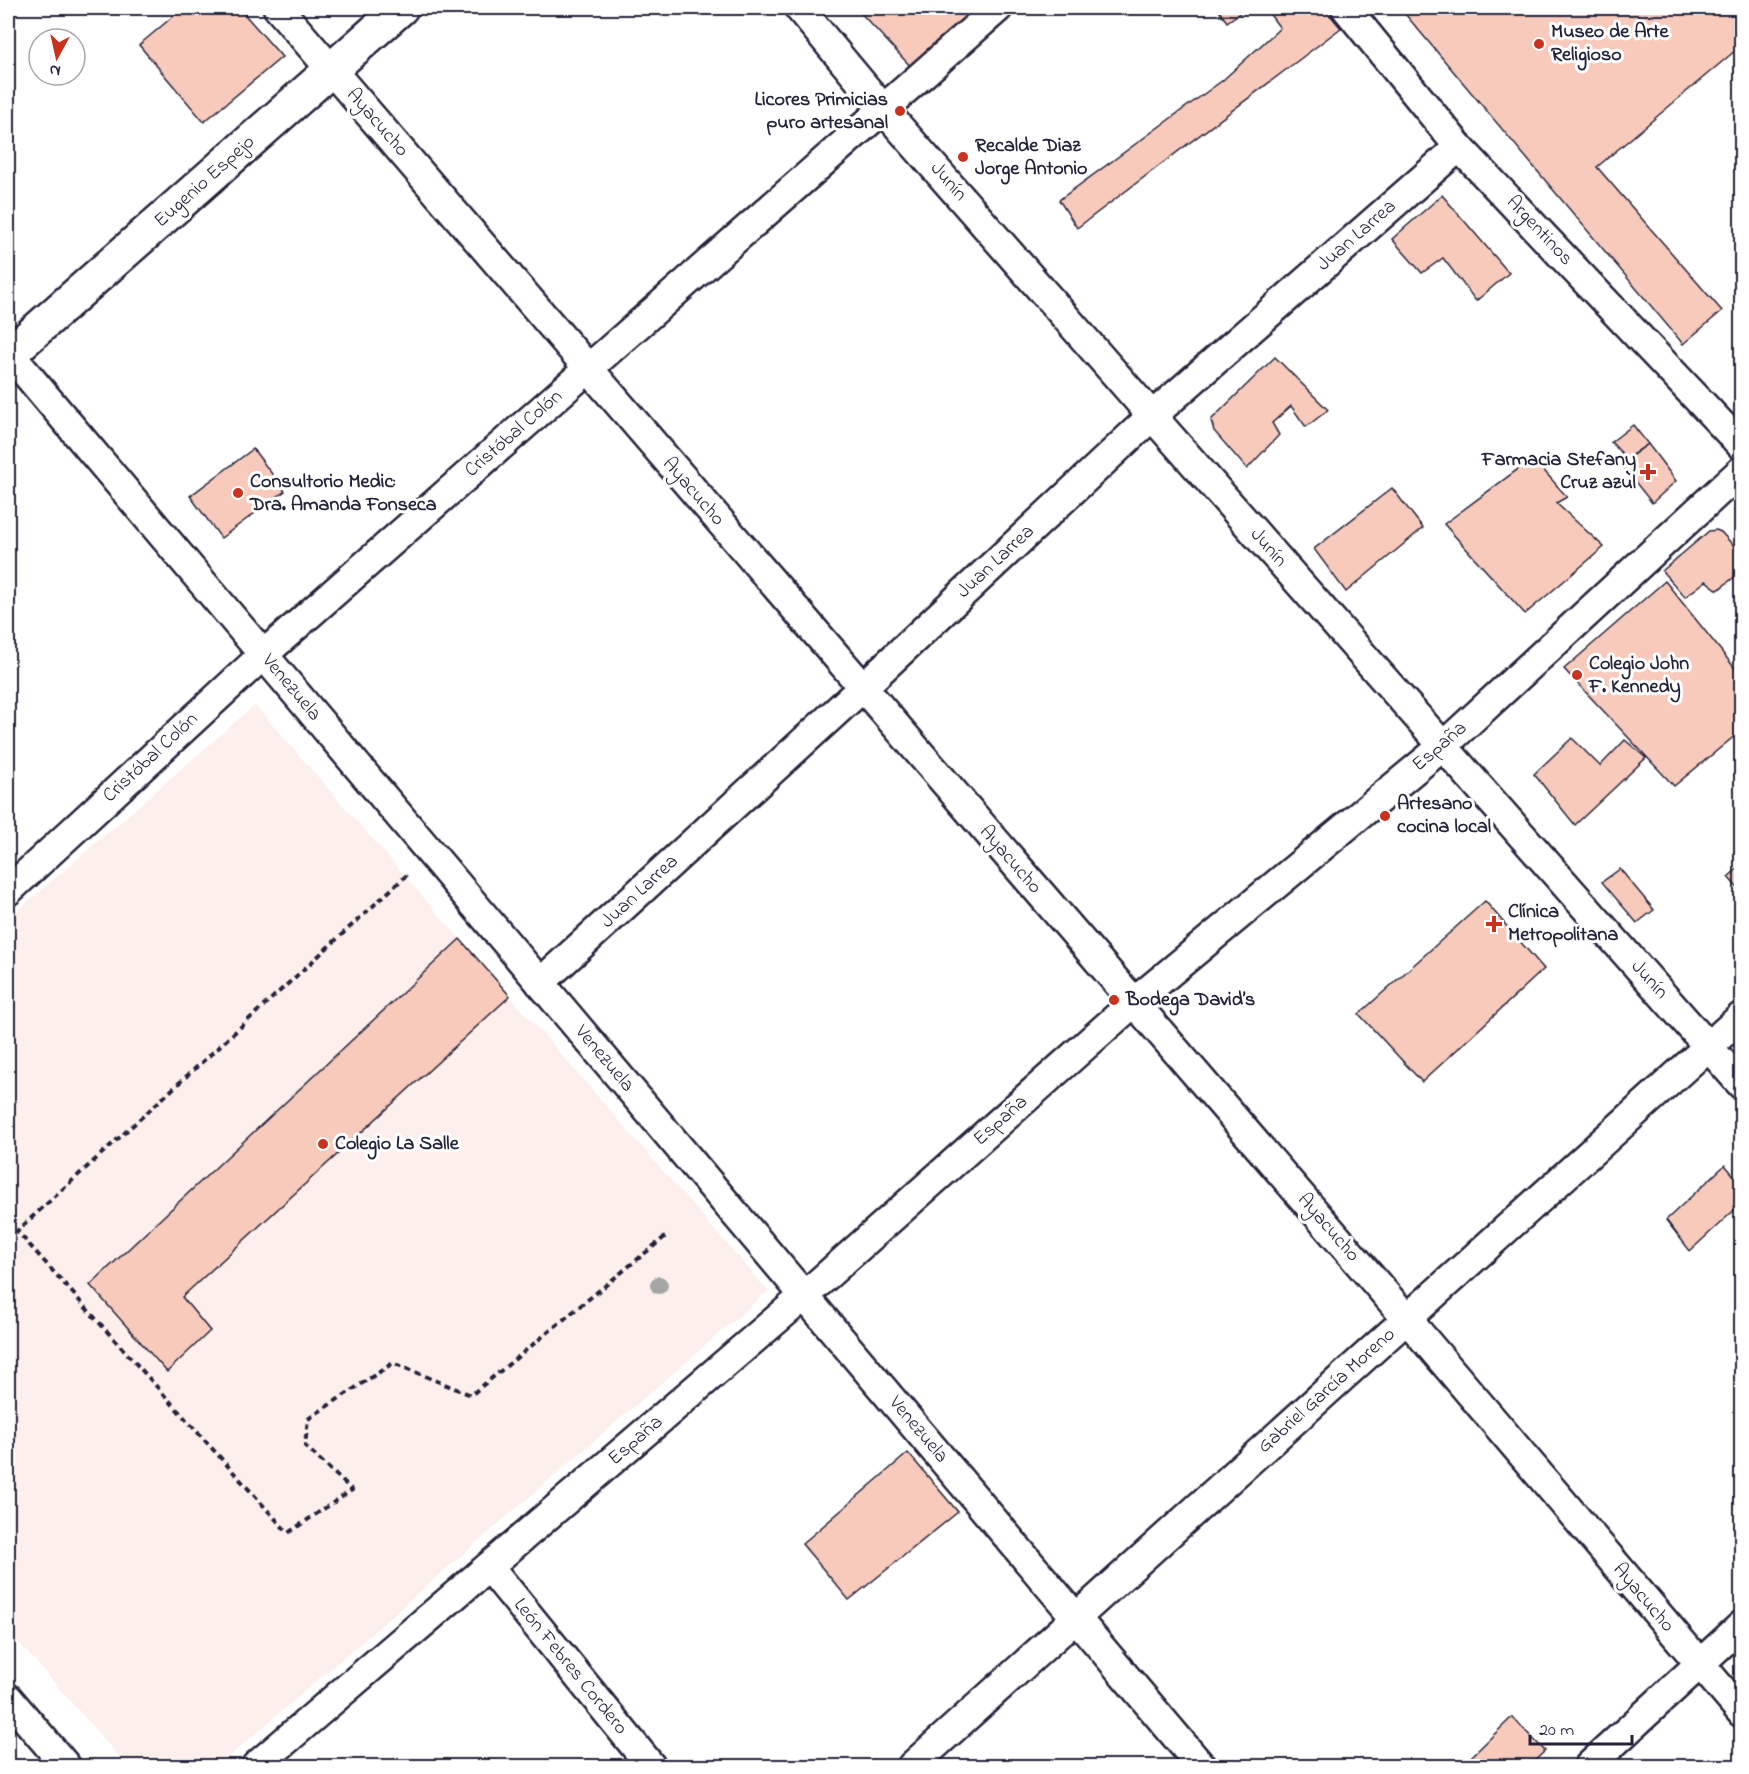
<svg xmlns="http://www.w3.org/2000/svg" width="1749" height="1774" font-family="'Indie Flower',sans-serif">
  <rect width="100%" height="100%" fill="#fff"/>
  <filter id="ink" filterUnits="userSpaceOnUse"><feTurbulence type="fractalNoise" baseFrequency=".0167" numOctaves="2"/><feDisplacementMap in="SourceGraphic" scale="12" xChannelSelector="R" yChannelSelector="G"/><feConvolveMatrix kernelMatrix="1 2 1 2 8 2 1 2 1" color-interpolation-filters="sRGB"/></filter>
  <g filter="url(#ink)">
    <path fill="#fdefeb" d="M255,705L768,1291L218,1766H127L8,1630V919Z"/>
    <path fill="#f8cabc" stroke="#22223b" stroke-width="1.5" d="M183,8H239L282,57L204,122L139,45Z
      M856,8H980L913,69Z
      M1217,8H1247L1227,22Z
      M1265,8H1324L1341,28L1077,228L1059,200L1223,80L1280,28Z
      M1400,8H1742V45L1597,167L1722,311L1683,344Z
      M1442,195L1509,273L1476,301L1443,258L1422,273L1392,239Z
      M1275,357L1328,410L1306,427L1291,406L1272,423L1279,435L1247,469L1214,431L1211,420Z
      M1633,425L1648,444L1627,459L1611,442Z
      M1648,444L1676,481L1652,503L1620,463Z
      M253,449L285,491L221,538L190,496Z
      M1533,458L1567,497L1556,503L1604,547L1525,614L1444,524Z
      M1392,488L1423,528L1346,592L1314,549Z
      M1716,530L1721,532L1742,555V571L1718,590L1706,581L1685,597L1662,571L1709,531Z
      M1665,581L1742,677V730L1674,786L1564,669Z
      M1572,738L1600,766L1625,740L1646,758L1575,825L1534,774Z
      M1742,865V893L1728,877Z
      M1620,869L1654,910L1637,923L1602,882Z
      M1485,901L1544,969L1422,1082L1359,1014Z
      M460,939L510,996L182,1297L210,1331L167,1372L90,1285Z
      M1725,1165L1742,1185V1203L1690,1251L1666,1220Z
      M908,1453L958,1512L849,1600L802,1544Z
      M1512,1717L1545,1751L1529,1766H1480L1471,1757Z"/>
    <g fill="none" stroke-linecap="round" stroke-linejoin="round">
      <defs>
        <path id="street" d="M278,8L1407,1319L1742,1713
          M799,8L884,110L1152,416L1742,1085
          M1346,8L1459,147L1742,446
          M8,352L1201,1766
          M8,891L263,655L998,8
          M540,983L862,688L1152,416L1459,147
          M490,1568L651,1766
          M8,1698L66,1766
          M256,1766L804,1296L1133,1003L1442,747L1742,470
          M912,1766L1742,1016
          M1589,1766L1742,1625"/>
        <path id="secondary" d="M8,355L401,8"/>
      </defs>
      <use href="#street" stroke="#22223b" stroke-width="33"/>
      <use href="#secondary" stroke="#22223b" stroke-width="38"/>
      <path stroke="#22223b" stroke-width="4" stroke-dasharray="6 4.5" stroke-linecap="butt" d="M407,875L17,1231L288,1533L352,1490L305,1446L308,1419L393,1363L471,1395L666,1236"/>
      <use href="#street" stroke="#fff" stroke-width="28"/>
      <use href="#secondary" stroke="#fff" stroke-width="33"/>
    </g>
    <circle fill="#a3a6a3" cx="659" cy="1285" r="9"/>
  </g>
  <g fill="#c8321e" stroke="#fff" stroke-width="2">
    <circle cx="1539" cy="44" r="6"/>
    <circle cx="900" cy="111" r="6"/>
    <circle cx="963" cy="157" r="6"/>
    <path d="M1645 463h6v6h6v6h-6v6h-6v-6h-6v-6h6z"/>
    <circle cx="238" cy="493" r="6"/>
    <circle cx="1577" cy="675" r="6"/>
    <circle cx="1385" cy="816" r="6"/>
    <path d="M1491 915h6v6h6v6h-6v6h-6v-6h-6v-6h6z"/>
    <circle cx="1114" cy="1000" r="6"/>
    <circle cx="323" cy="1144" r="6"/>
  </g>
  <g text-anchor="middle" dominant-baseline="central" stroke-width="6" stroke-linejoin="round" paint-order="stroke">
    <g font-size="20" font-weight="bold" fill="#22223b" stroke="#fff" text-anchor="start">
      <text x="1551" y="32">Museo de Arte<tspan x="1551" dy="23">Religioso</tspan></text>
      <text x="888" y="100" text-anchor="end">Licores Primicias<tspan x="888" dy="23">puro artesanal</tspan></text>
      <text x="975" y="146">Recalde Diaz<tspan x="975" dy="23">Jorge Antonio</tspan></text>
      <text x="1636" y="460" text-anchor="end">Farmacia Stefany<tspan x="1636" dy="23">Cruz azul</tspan></text>
      <text x="250" y="482">Consultorio Medic:<tspan x="250" dy="23">Dra. Amanda Fonseca</tspan></text>
      <text x="1589" y="664">Colegio John<tspan x="1589" dy="23">F. Kennedy</tspan></text>
      <text x="1397" y="804">Artesano<tspan x="1397" dy="23">cocina local</tspan></text>
      <text x="1508" y="912">Clínica<tspan x="1508" dy="23">Metropolitana</tspan></text>
      <text x="1126" y="1000">Bodega David’s</text>
      <text x="335" y="1144">Colegio La Salle</text>
    </g>
    <g font-size="20" fill="#22223b" stroke="#fff">
      <text transform="translate(377 123) rotate(49)">Ayacucho</text>
      <text transform="translate(205 182) rotate(-42)">Eugenio Espejo</text>
      <text transform="translate(948 182) rotate(49)">Junín</text>
      <text transform="translate(1539 231) rotate(47)">Argentinos</text>
      <text transform="translate(1357 236) rotate(-41)">Juan Larrea</text>
      <text transform="translate(514 434) rotate(-41)">Cristóbal Colón</text>
      <text transform="translate(693 492) rotate(49)">Ayacucho</text>
      <text transform="translate(1268 548) rotate(49)">Junín</text>
      <text transform="translate(996 562) rotate(-43)">Juan Larrea</text>
      <text transform="translate(291 688) rotate(50)">Venezuela</text>
      <text transform="translate(1440 747) rotate(-41)">España</text>
      <text transform="translate(151 758) rotate(-43)">Cristóbal Colón</text>
      <text transform="translate(1010 860) rotate(49)">Ayacucho</text>
      <text transform="translate(640 892) rotate(-43)">Juan Larrea</text>
      <text transform="translate(1649 980) rotate(48)">Junín</text>
      <text transform="translate(604 1059) rotate(50)">Venezuela</text>
      <text transform="translate(1001 1121) rotate(-42)">España</text>
      <text transform="translate(1328 1228) rotate(49)">Ayacucho</text>
      <text transform="translate(1327 1391) rotate(-42)">Gabriel García Moreno</text>
      <text transform="translate(918 1430) rotate(50)">Venezuela</text>
      <text transform="translate(636 1441) rotate(-41)">España</text>
      <text transform="translate(1643 1598) rotate(50)">Ayacucho</text>
      <text transform="translate(570 1667) rotate(51)">León Febres Cordero</text>
    </g>
  </g>
  <rect width="1749" height="1774" fill="none" stroke="#fff" stroke-width="30"/>
  <rect x="15" y="15" width="1719" height="1744" fill="none" stroke="#22223b" stroke-width="2" filter="url(#ink)"/>
  <g transform="translate(57 57) rotate(188)"><circle r="28" fill="#ffffff" stroke="#a7a7b1" stroke-width="1.5"/>
  <path d="M0-4.5L10 22L0 15L-10 22Z" fill="#c8321e"/>
  <text y="-9" font-size="16" font-weight="bold" text-anchor="middle" fill="#22223b">N</text>
  </g>
  <path d="M1530 1735v9h102v-9" fill="none" stroke="#22223b" stroke-width="3"/>
  <text x="1539" y="1735" font-size="18" fill="#22223b" stroke="#ffffff" stroke-width="4.5" paint-order="stroke">20 m</text>
</svg>
